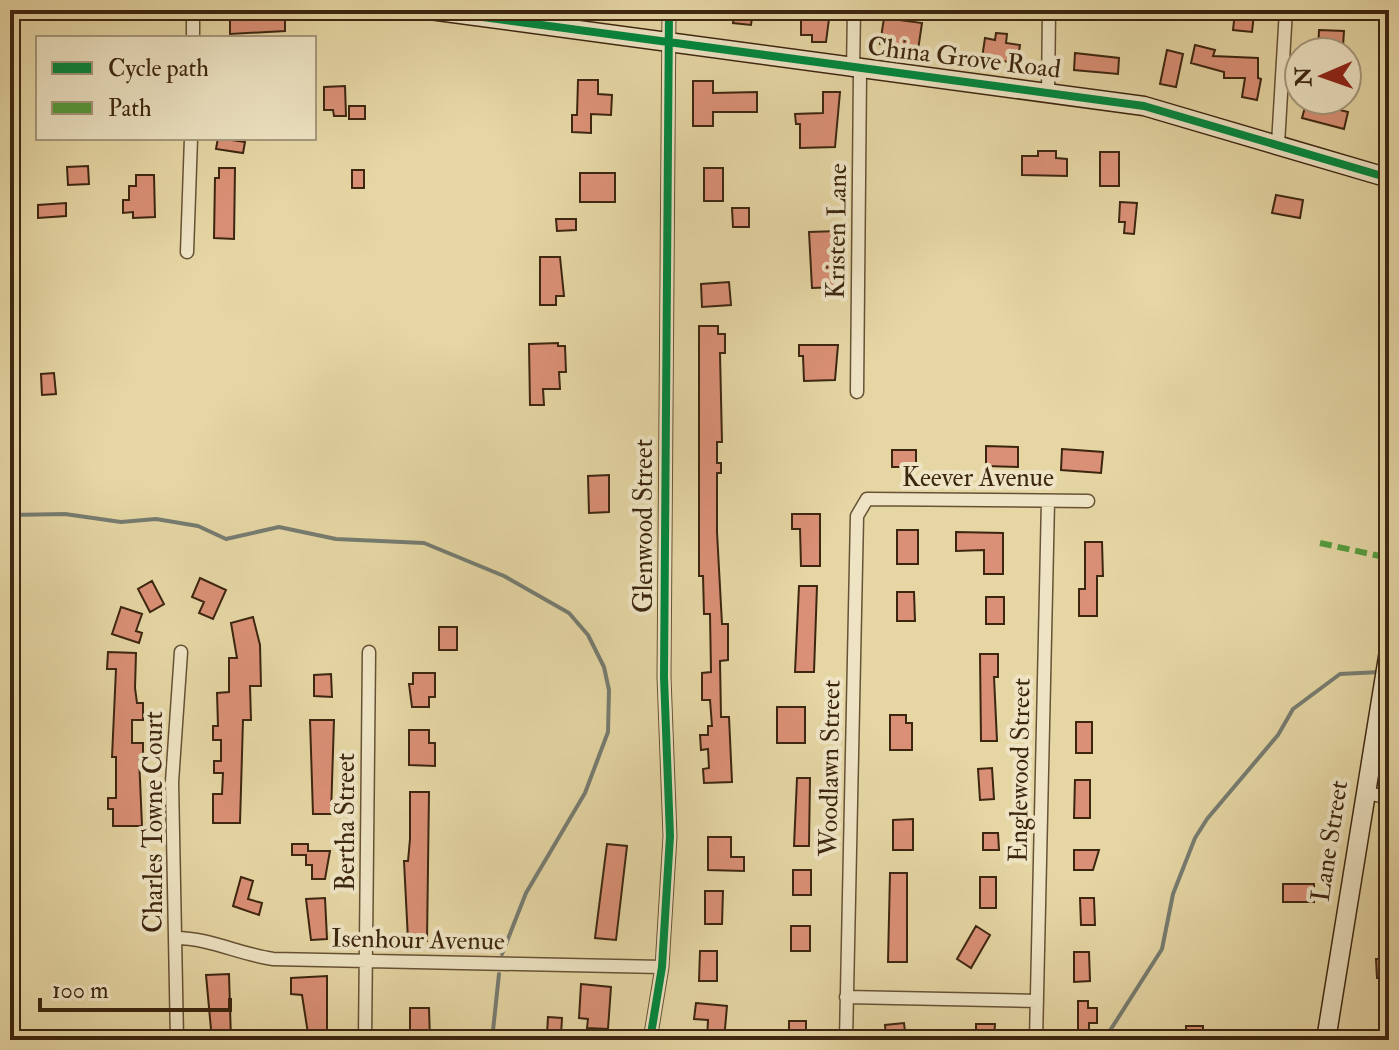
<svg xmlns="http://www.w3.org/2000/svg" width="1399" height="1050" font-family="'IM FELL Double Pica',serif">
  <rect width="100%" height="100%" fill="#e5d6a4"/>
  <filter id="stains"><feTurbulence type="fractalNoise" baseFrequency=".0025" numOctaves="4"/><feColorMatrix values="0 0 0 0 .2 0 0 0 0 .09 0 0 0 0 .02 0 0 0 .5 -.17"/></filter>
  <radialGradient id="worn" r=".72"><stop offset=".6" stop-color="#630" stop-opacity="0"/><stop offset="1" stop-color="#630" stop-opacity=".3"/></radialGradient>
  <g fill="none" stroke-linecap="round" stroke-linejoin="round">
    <path stroke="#767c71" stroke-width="4" d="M10,515L65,514L121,522L156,519L198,526L226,539L279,527L336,539L424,543L504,576L569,613L588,635L604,667L609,690L608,732L585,793L526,893L502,954
      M492,1040L499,974
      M1104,1040L1162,949L1173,894L1195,838L1207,819L1278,735L1293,709L1340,674L1380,672"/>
  </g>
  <path fill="#da9076" stroke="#3d2610" stroke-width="2" d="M230,10L285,12V31L230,34Z
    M735,10H753L751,25L733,23Z
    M1235,12L1254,14L1252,32L1233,30Z
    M884,18L922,23L918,50L880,44Z
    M801,19H829L826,42H812V35H801Z
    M1319,30L1344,31L1343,46H1332V52H1318Z
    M996,33L1007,34L1006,43L1020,45L1017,63L982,58L985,38L995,40Z
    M1195,45L1215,50L1213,56L1258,58V78L1261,79L1257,100L1242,97L1245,78H1224V72L1191,63Z
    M1167,50L1183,54L1176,87L1160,84Z
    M1075,53L1119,58L1118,74L1074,70Z
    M578,80H598V94L612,95L611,115L591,114V133L572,132V115H577Z
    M693,81H713V93L757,92V112H713V126H693Z
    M345,86L346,116H334L333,110H324V87Z
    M823,92H840L835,147L800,148V124H796L795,114L823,113Z
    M1307,100H1321L1320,105L1348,112L1344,129L1302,118Z
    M349,106H365V119H349Z
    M218,138L245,142L243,153L216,149Z
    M1038,151H1056V158L1067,159V176L1022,175V156H1038Z
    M1100,152H1119V186H1100Z
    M88,166L89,184L68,185L67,167Z
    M219,168H235L234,239L214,238L215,178H219Z
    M704,168H723V201H704Z
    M352,170H364V188H352Z
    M580,173H615V202H580Z
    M136,175H154L155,217L133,218V212L123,213V200H129V186H136Z
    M1276,195L1303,200L1300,218L1272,213Z
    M1120,202L1137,203L1134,234L1124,233L1125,222H1119Z
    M66,203V216L38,218V205Z
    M732,208H749V227H733Z
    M556,219H576V230L557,231Z
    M839,231V287L812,288L809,232Z
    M540,257H560L564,296H556V305H540Z
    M729,282L731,305L702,307L701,284Z
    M699,326H718V334H725V353H720L722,442H717V463H721V473H717V532L722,624H728V660L720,661L721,717H729L732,782L704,783L703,769L709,768L708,749L701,750L700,735H708V726H712L710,700H702V673L711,672L710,614H704L703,576H699Z
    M558,343V346H565L566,372H559L560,389H543L544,405H530L529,344Z
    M799,345H838L835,380L804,381L803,356H799Z
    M54,373L56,394L42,395L41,374Z
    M986,446L1018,447V467L986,466Z
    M1062,449L1103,452L1101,473L1061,470Z
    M892,450H916V467H892Z
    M609,475V512L589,513L588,476Z
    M792,514H820V566H801L800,529H792Z
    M897,530H918V564H897Z
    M956,532L1003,533V574H984V550L956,551Z
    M1085,542H1102L1103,576H1097V616H1079V589H1085Z
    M200,578L226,590L213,619L199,613L204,602L192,597Z
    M152,581L164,604L150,612L138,589Z
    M799,586H817L814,672H795Z
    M897,592H914L915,621H897Z
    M986,597H1004V624H986Z
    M121,607L142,614L136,631L142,633L139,643L112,634Z
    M253,617L260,645L261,686H250L251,720H243L240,823H213V794H222L223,773H214V761H221V740H213V726H218L217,693L229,692V658H237L231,623Z
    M439,627H457V650H439Z
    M108,652L136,653L135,688L137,703H143V720H132V743H143V757H139L142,826H113V809H108V798H116V757H112L116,669H107Z
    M980,654H998V677H994L997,741H981Z
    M413,673H435V697H429V707H412L409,684H413Z
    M331,674L332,697L314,696V675Z
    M777,707H805V743H777Z
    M890,715H906V723H912V750H890Z
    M310,720H334L331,814H313Z
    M1076,722H1092V753H1076Z
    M409,730H429V743H435V766L409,765Z
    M992,768L994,799L980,800L978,769Z
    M797,778H810L809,846H794Z
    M1075,780H1090V818H1074Z
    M410,792H429L427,941L408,940L404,861H408L410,839Z
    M913,819V850H893V820Z
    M983,833H998L999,850H983Z
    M708,837H731V857H744V871L708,870Z
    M292,844H308V851H330L325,879H312V865H306V855H292Z
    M607,844L627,846L616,940L595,938Z
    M1074,850H1099L1093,870H1074Z
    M1379,857H1389V892H1379Z
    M793,870H811V895H793Z
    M890,873H907V962H888Z
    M241,877L253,881L248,899L262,903L259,915L233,906Z
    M980,877H996V908H980Z
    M1283,884H1314V902H1283Z
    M705,891H723L722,924H705Z
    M325,898L327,939L311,940L306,899Z
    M1080,898H1094L1095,925H1081Z
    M791,926H810V951H791Z
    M976,926L990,935L971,968L957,959Z
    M700,951H717V981H699Z
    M1074,952H1089L1090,981L1074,982Z
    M1376,959H1389V978H1377Z
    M229,974L231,1040H212L206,975Z
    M327,976V1040H309L302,995L291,994V978Z
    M581,984L611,987L608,1029L587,1028L588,1019L579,1018Z
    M1078,1001H1088V1008H1097V1023H1089V1035H1078Z
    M696,1003L727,1006L724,1040H707L708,1020L694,1019Z
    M410,1008H429L430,1040H410Z
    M548,1017L562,1018L561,1035L547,1034Z
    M789,1021H806V1040H789Z
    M904,1023L906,1040H886L885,1025Z
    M976,1024H995L994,1040H976Z
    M1186,1026H1203V1040H1186Z"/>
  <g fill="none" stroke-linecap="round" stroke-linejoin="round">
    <defs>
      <path id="street" d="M193,38V10
        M853,70L854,10
        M1048,95L1049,10
        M1278,144L1286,10
        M187,252L191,138
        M857,392L860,71
        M1364,793L1389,797
        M176,938C209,938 239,954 273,959L662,967
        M846,997L1037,1001
        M177,1040L172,782L181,652
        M365,1040L369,652
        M650,1040L662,967L670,836L664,677L669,10
        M846,1040L857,516L867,499L1088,501
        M1036,1040L1048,501"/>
      <path id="secondary" d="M430,10L1144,106L1389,178
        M1326,1040L1389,651"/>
    </defs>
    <use href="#street" stroke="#675235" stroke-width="15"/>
    <use href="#secondary" stroke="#3d2610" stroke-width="21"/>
    <use href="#street" stroke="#eee4c4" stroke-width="12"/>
    <use href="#secondary" stroke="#eee4c4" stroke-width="18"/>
    <path stroke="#539c3c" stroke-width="6" stroke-dasharray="12 6" stroke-linecap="butt" d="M1320,543L1389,558"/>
    <defs>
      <path id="cycleway" d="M430,10L1144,106L1389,178
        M650,1040L662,967L670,836L664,677L669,10"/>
    </defs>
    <use href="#cycleway" stroke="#eee4c4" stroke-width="13"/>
    <use href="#cycleway" stroke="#00873e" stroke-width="8"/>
  </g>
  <g text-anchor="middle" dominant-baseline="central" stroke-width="8" stroke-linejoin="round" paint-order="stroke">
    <g font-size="26" fill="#3d2610" stroke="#eee4c4">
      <text transform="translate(964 58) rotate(7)">China Grove Road</text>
      <text transform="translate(837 231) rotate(-89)">Kristen Lane</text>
      <text x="978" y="478">Keever Avenue</text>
      <text transform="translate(644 526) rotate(-90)">Glenwood Street</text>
      <text transform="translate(830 768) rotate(-89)">Woodlawn Street</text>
      <text transform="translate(1020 770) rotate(-89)">Englewood Street</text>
      <text transform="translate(154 822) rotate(-90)">Charles Towne Court</text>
      <text transform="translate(346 822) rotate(-90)">Bertha Street</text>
      <text transform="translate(1330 841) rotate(-81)">Lane Street</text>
      <text transform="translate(418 940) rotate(1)">Isenhour Avenue</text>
    </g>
  </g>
  <rect width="1399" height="1050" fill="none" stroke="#e5d6a4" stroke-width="40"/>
  <rect x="12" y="12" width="1375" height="1026" fill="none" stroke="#3d2610" stroke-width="4"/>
  <rect x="20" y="20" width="1359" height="1010" fill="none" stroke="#3d2610" stroke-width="2"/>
  <rect x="36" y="36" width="280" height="104" fill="#eee4c4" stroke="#a7987c" stroke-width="2"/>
  <rect x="52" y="62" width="40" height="12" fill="#00873e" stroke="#a7987c" stroke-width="2"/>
  <text x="108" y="76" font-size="24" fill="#3d2610">Cycle path</text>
  <rect x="52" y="102" width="40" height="12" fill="#539c3c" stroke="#a7987c" stroke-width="2"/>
  <text x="108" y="116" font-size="24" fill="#3d2610">Path</text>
  <g transform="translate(1323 76) rotate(268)"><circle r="38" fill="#eee4c4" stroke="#a7987c" stroke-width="2"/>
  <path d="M0-6L14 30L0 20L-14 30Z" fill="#8f2418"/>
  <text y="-12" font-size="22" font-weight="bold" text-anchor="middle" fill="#3d2610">N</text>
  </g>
  <path d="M40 998v12h190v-12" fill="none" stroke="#3d2610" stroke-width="4"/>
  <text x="52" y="998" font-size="24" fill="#3d2610" stroke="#eee4c4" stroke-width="6" paint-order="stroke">100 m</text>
  <rect width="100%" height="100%" filter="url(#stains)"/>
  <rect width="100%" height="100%" fill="url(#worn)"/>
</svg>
